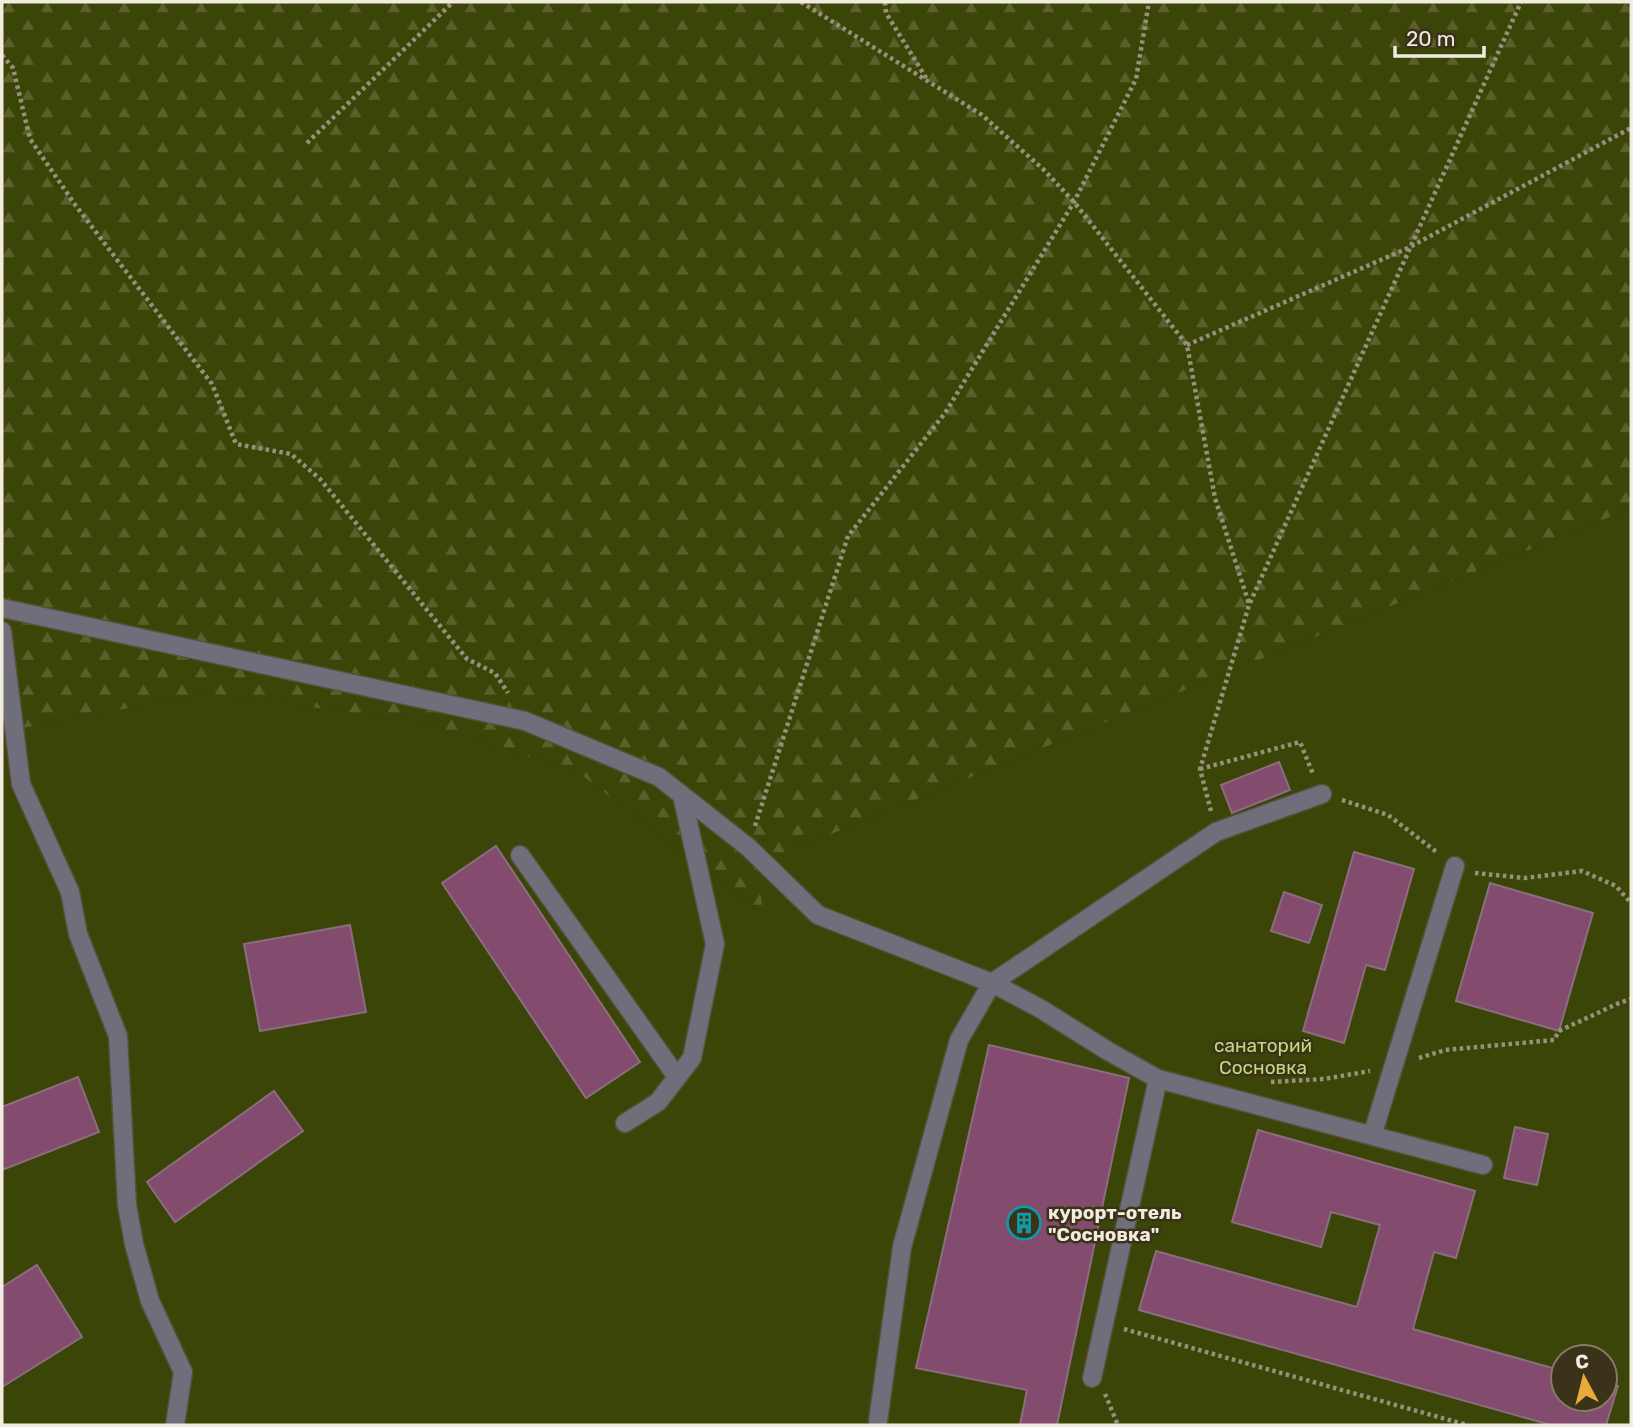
<svg xmlns="http://www.w3.org/2000/svg" width="1633" height="1427" font-family="Rubik,sans-serif">
  <defs>
    <pattern id="forest-firs" width="22" height="20" patternUnits="userSpaceOnUse" patternTransform="scale(1.75)"><rect width="22" height="20" fill="#3c4508"/><path d="M5 1l3.5 6h-7zM16 11l3.5 6h-7z" fill="#59602c"/></pattern>
  </defs>
  <rect width="100%" height="100%" fill="#3a3219"/>
  <path fill="url(#forest-firs)" fill-rule="evenodd" d="M2,2H1631V1425H2ZM1563,1357H1605V1399H1563Z"/>
  <path fill="#3c4508" fill-rule="evenodd" d="M1631,508V1425H2V732L207,693L422,722L579,773L763,914L758,864ZM1563,1357H1605V1399H1563Z"/>
  <path fill="#834b6d" stroke="#8a6e7e" stroke-width="2" d="M1279,762L1290,790L1232,813L1221,785Z
    M496,846L640,1062L586,1098L442,883Z
    M1354,852L1414,869L1385,970L1366,965L1344,1043L1303,1031Z
    M1490,883L1593,913L1559,1031L1456,1001Z
    M1284,892L1322,905L1309,943L1271,931Z
    M350,925L366,1012L260,1031L244,944Z
    M989,1045L1129,1078L1057,1425H1020L1027,1390L916,1368Z
    M78,1077L99,1132L2,1170V1107Z
    M274,1091L303,1131L175,1222L147,1182Z
    M1515,1127L1548,1134L1537,1185L1504,1178Z
    M1258,1130L1475,1191L1456,1258L1434,1252L1413,1329L1563,1371V1399H1605V1382L1618,1386L1606,1425H1551L1139,1310L1156,1251L1357,1307L1380,1225L1331,1212L1321,1247L1232,1222Z
    M37,1265L82,1337L2,1387V1287Z"/>
  <g fill="none" stroke-linecap="round" stroke-linejoin="round">
    <defs>
      <path id="service" d="M2,608L525,721L659,777L748,847L818,915L992,983L1041,1009L1108,1051L1158,1079L1092,1378
        M2,631L21,784L70,892L78,934L118,1036L127,1205L134,1244L150,1301L183,1372L175,1425
        M520,855L677,1077
        M1158,1079L1483,1165
        M625,1123L658,1102L692,1058L715,944L682,795
        M1372,1136L1455,866
        M878,1421L902,1247L959,1040L992,983L1216,832L1322,794"/>
    </defs>
    <use href="#service" stroke="#575038" stroke-width="21"/>
    <path stroke="#97907c" stroke-width="4.5" stroke-dasharray="3.5 3.5" stroke-linecap="butt" d="M801,2L982,115L1044,170L1074,202L1187,345L1215,498L1249,604
      M885,2L886,13L928,81
      M2,55L13,68L30,139L76,206L212,384L236,444L291,454L320,479L467,659L495,673L508,693
      M307,143L453,2
      M1187,345L1408,248L1631,128
      M1200,769L1300,742L1313,774
      M1342,800L1388,815L1438,853
      M1211,811L1200,769L1249,605L1521,2
      M755,826L848,536L945,413L1074,202L1136,79L1149,2
      M1475,873L1525,878L1582,871L1616,886L1631,903
      M1419,1058L1445,1050L1554,1040L1559,1031L1619,1003L1631,999
      M1271,1082L1324,1079L1370,1071
      M1124,1329L1467,1425
      M1105,1394L1118,1425"/>
    <use href="#service" stroke="#706e7a" stroke-width="18"/>
  </g>
  <defs>
    <symbol id="building-ring" viewBox="-11 -11 22 22"><circle r="9.5" fill="#3a3219" stroke="#0f9aa8" stroke-width="1.5"/><path d="M-4-6H4V6H1V3H-1V6H-4ZM-2.5-4.3h1.7v1.8h-1.7ZM.8-4.3h1.7v1.8H.8ZM-2.5-1h1.7V.8h-1.7ZM.8-1h1.7V.8H.8Z" fill="#0f9aa8"/></symbol>
  </defs>
  <g fill-rule="evenodd">
    <use href="#building-ring" x="1005" y="1204" width="38" height="38"/>
  </g>
  <g text-anchor="middle" dominant-baseline="central" stroke-width="5" stroke-linejoin="round" paint-order="stroke">
    <g font-size="19" fill="#c6d97c" stroke="#3a3219">
      <text x="1263" y="1045">санаторий<tspan x="1263" dy="22">Сосновка</tspan></text>
    </g>
    <g font-size="19" font-weight="bold" fill="#f1ecdd" stroke="#3a3219" text-anchor="start">
      <text x="1048" y="1212">курорт-отель<tspan x="1048" dy="22">"Сосновка"</tspan></text>
    </g>
  </g>
  <rect width="1633" height="1427" fill="none" stroke="#f1ecdd" stroke-width="7"/>
  <g transform="translate(1584 1378) rotate(353)"><circle r="33" fill="#3a3219" stroke="#837c67" stroke-width="2"/>
  <path d="M0-5L12 26L0 18L-12 26Z" fill="#eaaa39"/>
  <text y="-10" font-size="19" font-weight="bold" text-anchor="middle" fill="#f1ecdd">С</text>
  </g>
  <path d="M1395 46v10h89v-10" fill="none" stroke="#f1ecdd" stroke-width="3.5"/>
  <text x="1406" y="46" font-size="21" fill="#f1ecdd" stroke="#3a3219" stroke-width="5" paint-order="stroke">20 m</text>
</svg>
